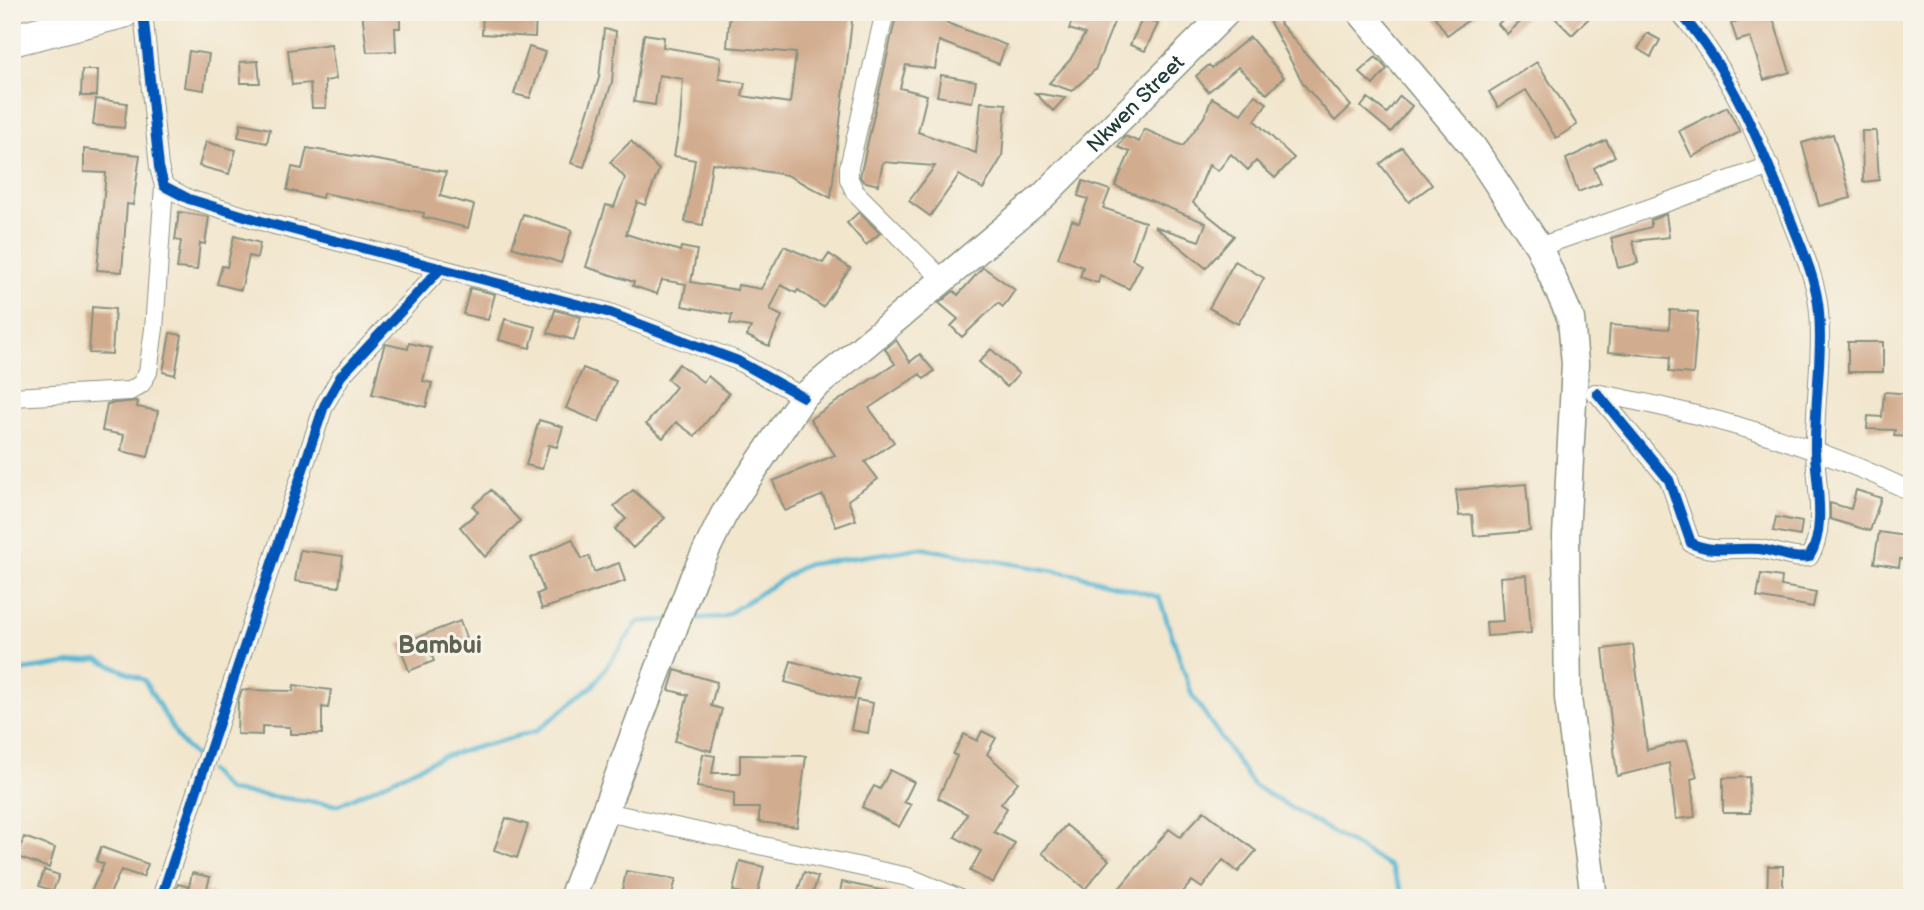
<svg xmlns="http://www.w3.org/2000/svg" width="1924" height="910" font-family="'Balsamiq Sans',sans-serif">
  <rect width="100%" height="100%" fill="#f7f3e8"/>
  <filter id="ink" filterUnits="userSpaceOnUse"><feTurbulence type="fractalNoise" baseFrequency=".0143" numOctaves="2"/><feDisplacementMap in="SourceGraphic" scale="14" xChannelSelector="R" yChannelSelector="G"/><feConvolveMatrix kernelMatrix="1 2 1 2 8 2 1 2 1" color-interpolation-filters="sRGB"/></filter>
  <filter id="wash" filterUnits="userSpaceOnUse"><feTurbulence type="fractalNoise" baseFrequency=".00686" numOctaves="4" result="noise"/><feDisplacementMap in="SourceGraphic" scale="28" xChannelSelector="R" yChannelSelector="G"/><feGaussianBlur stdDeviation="1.57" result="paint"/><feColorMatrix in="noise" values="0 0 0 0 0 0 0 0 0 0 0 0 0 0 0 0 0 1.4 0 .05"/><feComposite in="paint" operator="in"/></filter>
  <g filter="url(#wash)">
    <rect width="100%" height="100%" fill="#f2e6cd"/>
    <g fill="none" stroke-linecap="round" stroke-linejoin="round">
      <path stroke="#55b6d3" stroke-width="4.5" d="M686,619L723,617L804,565L921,548L1078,575L1159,597L1192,695L1253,785L1391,867L1405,898
        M12,672L97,659L144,680L180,741L201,762
        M209,771L228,791L338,805L441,757L536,731L593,686L638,622L667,620"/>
    </g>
    <g id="blocks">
      <path fill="#d2ac8e" d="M362,12H400V28H395L396,51L367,52Z
        M483,12H536L535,37L482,34Z
        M730,12H853L831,198L787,175L712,163L703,225L685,222L695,160L674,156L680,123L683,79L659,75L655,105L634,102L644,34L664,37L663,47L721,57L719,79L745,83L742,96L790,103L796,53L727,47Z
        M897,12H949L947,23L1006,45L999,64L939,41L935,69L906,65L900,88L927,95L918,132L976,153L981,102L1006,104L1002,157L983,189L959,175L930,216L909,201L935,166L883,162L878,185L863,181L860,177Z
        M1075,12H1118L1095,70L1072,91L1049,83L1070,60L1085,34L1069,29Z
        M1442,12H1480L1447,35L1435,17Z
        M1511,12H1531L1507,34L1498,24Z
        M1549,12H1595L1572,35Z
        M1766,12H1771L1790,72L1764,80L1750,37L1737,41L1731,23Z
        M1272,14L1351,106L1335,121L1304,85L1267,17Z
        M1143,17L1158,24L1145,51L1130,45Z
        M604,29L616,31L612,82L584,167L571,163L599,78Z
        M1647,33L1660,40L1651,57L1638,49Z
        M1250,37L1284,77L1267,94L1238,67L1208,92L1196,76L1209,65L1212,68Z
        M331,44L336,79L325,81L326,108H312L310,83L292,85L288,50Z
        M529,47L545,52L530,98L514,94Z
        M189,51L209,54L204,90L184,87Z
        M1376,57L1387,69L1373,85L1359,72Z
        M258,61L260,83H241L240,62Z
        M1537,62L1577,125L1556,138L1526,90L1498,107L1489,92Z
        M82,70H98L97,96H81Z
        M941,75L976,81L972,102L937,96Z
        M1035,93L1065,98L1053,111Z
        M1255,95L1267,103L1255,121L1294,158L1275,178L1256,161L1248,170L1231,154L1218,171L1209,165L1193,203L1234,236L1206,268L1154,226L1199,241L1206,223L1115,186L1130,152L1118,147L1125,136L1139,142L1144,129L1183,146L1204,117L1212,98L1241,114Z
        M1400,96L1412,106L1391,132L1361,107L1368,98L1387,113Z
        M96,99L127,103L124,128L93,125Z
        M1727,107L1740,132L1692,157L1679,131Z
        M241,123L270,129L267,143L238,137Z
        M1862,131H1876L1879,180L1863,182Z
        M1833,134L1851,198L1819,206L1802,143Z
        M1606,140L1615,156L1594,168L1601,183L1578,192L1566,159Z
        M631,141L659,170L645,205L637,202L626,234L680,251L681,247L697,250L691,282L737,290L738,285L761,289L784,246L823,263L829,254L850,268L823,307L798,290L796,293L781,285L770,310L782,316L769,346L747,336L751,327L730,324L732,315L682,306L686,284L662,280L657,294L633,286L634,282L586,267L606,205L614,207L625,178L610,162Z
        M206,142L236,150L229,174L199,166Z
        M1402,147L1432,185L1409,202L1380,164Z
        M307,148L446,172L440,196L474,205L468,228L423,217L424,213L323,193L322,198L287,190L292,167L302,169Z
        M84,149L140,155L133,205L127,204L122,272L97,270L106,173L84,172Z
        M1083,181L1110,190L1103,208L1145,222L1132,259L1142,264L1129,289L1100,275L1098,283L1080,277L1083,267L1058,258L1072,220L1079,223L1088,199L1078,196Z
        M179,212L209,217L205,244L200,243L197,270L177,268L181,241L175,240Z
        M859,212L880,233L866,245L847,223Z
        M523,214L572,230L561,263L512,247Z
        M1666,214L1669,237L1633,241L1638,263L1618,268L1611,238L1651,227V220Z
        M234,236L260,243L257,258L249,256L241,290L217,284L222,266L227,267Z
        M1235,261L1264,278L1238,324L1209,308Z
        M983,267L1015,290L1003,307L998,303L962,337L951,326L958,319L939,303L954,291L958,295Z
        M470,288L495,294L488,320L463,314Z
        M92,307L115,309L112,354L89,353Z
        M555,310L581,317L574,340L548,333Z
        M1670,310L1698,312L1693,374L1669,372L1670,357L1608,352L1610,325L1669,329Z
        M505,319L536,327L530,348L499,340Z
        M170,333L182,335L175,375L163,372Z
        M896,340L910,362L920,354L934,371L924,379L920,374L869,408L894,442L865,462L878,479L848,500L856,520L836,527L823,495L785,511L773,481L835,455L810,419L895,364L885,349Z
        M1848,342H1883V372H1848Z
        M409,343L431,348L423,381L432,383L426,407L372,394L384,346L386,344L408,349Z
        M991,349L1019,374L1007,387L979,362Z
        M679,364L703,382L708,376L729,394L695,436L676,422L663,438L646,424L676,387L667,379Z
        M583,368L616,381L599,422L566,408Z
        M1884,392L1912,394L1911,437L1894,436L1895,430L1867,429L1868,416L1882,417Z
        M135,401L138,402L137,407L158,411L148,457L121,451L124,435L102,431L107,404Z
        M539,420L563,427L557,447L549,445L542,469L526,465Z
        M1526,484L1530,531L1474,536L1472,515L1459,516L1456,490Z
        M491,490L520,521L485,557L460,527L478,512L473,506Z
        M633,490L665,518L633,548L615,529L626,519L614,506Z
        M1856,490L1881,498L1870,531L1830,519V503L1851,509Z
        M1776,517L1802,522L1800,536L1773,531Z
        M1879,532L1912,537V561L1900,559L1899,567L1874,563Z
        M572,539L582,559L589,556L594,572L619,563L625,581L542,609L537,594L544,591L531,558Z
        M300,550L343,556L339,587L295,581Z
        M1761,574L1782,577L1781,586L1816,592L1813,607L1757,597Z
        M1527,575L1531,633L1487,636L1486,622L1503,621L1500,577Z
        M460,621L466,638L430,651L434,661L409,671L399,644Z
        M1633,645L1647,750L1687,740L1697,777L1691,779L1695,817L1676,819L1669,763L1617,776L1603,649Z
        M791,661L859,679L854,700L785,682Z
        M675,670L717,682L711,706L722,709L711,751L675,741L688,695L669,690Z
        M294,685L331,690L328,708L322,707V734H290V727L262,726V735L237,734L238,701L242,690L293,691Z
        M857,700L873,703L868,733L851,730Z
        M982,731L996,738L987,754L1018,782L1001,804L1007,808L994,832L1015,843L993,883L970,871L981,851L955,837L967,814L938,798L957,756L953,754L964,734L977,741Z
        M703,754L715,756L712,773H740V755L806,756L797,827L759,822V808H734V793L697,787Z
        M890,770L914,782L904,802L911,805L899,827L862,807L874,786L880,789Z
        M1749,777L1750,813H1723V778Z
        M1204,811L1256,851L1238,872L1223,860L1202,888L1192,881L1178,898H1111L1169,829L1180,837Z
        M506,818L528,825L517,858L494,850Z
        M1066,825L1109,860L1085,889L1042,853Z
        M24,837L55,848L49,868L17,857Z
        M101,847L148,864L143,877L121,870L108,898H88L104,864L96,861Z
        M740,861L764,867L757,896L733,891Z
        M1768,866H1783V898H1767Z
        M44,870L59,875L53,891L39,886Z
        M626,871L676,879L671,898H621Z
        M804,872L818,877L812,895L798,890Z
        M192,873L210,877L206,892L213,893L212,898H173L178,884L189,887Z
        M842,882L890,892L889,898H839Z"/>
    </g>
  </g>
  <g filter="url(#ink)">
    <use href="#blocks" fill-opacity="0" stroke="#889280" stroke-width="2"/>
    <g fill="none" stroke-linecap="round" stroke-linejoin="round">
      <defs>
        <path id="street" d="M143,12L159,167L164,186L189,199L271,224L607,312L738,361L803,397
          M885,12L849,167V179L855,192L943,280
          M1539,247L1770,166
          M1595,393C1703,413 1813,443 1912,492
          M1597,393L1669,480L1691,543C1713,554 1736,547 1759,549C1776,551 1792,560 1809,557C1827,530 1816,483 1815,452C1814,406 1824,348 1818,303C1814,275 1802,249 1792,223C1763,150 1732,71 1679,12
          M12,397L130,391L141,384L148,372L154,329L164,186
          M606,812L908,877L958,898
          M161,898L324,406L341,376L441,268"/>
        <g id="primary">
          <path d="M1360,12L1473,147L1539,247L1571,319L1575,364L1566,536L1568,698L1594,898"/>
          <path id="s1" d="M572,898L693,578L724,514L803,397L1042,197L1227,12"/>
        </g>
        <path id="highway" d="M12,40L123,12"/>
      </defs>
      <use href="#street" stroke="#889280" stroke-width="20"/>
      <use href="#primary" stroke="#889280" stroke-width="29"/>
      <use href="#highway" stroke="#889280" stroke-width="34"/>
      <use href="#street" stroke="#fff" stroke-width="18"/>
      <use href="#primary" stroke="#fff" stroke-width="26"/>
      <use href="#highway" stroke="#fff" stroke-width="32"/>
      <defs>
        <path id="cycleway" d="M143,12L159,167L164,186L189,199L271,224L607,312L738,361L803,397
          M1597,393L1669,480L1691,543C1713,554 1736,547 1759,549C1776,551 1792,560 1809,557C1827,530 1816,483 1815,452C1814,406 1824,348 1818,303C1814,275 1802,249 1792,223C1763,150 1732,71 1679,12
          M161,898L324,406L341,376L441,268"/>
      </defs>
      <use href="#cycleway" stroke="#f7f3e8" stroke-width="15"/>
      <use href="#cycleway" stroke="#0057b8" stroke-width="10"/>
    </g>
  </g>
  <g text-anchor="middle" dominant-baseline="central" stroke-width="6" stroke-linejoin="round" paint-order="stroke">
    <g font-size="21" fill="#1f3d34" stroke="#f7f3e8">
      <text stroke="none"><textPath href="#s1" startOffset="998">Nkwen Street</textPath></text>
    </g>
    <g font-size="24" font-weight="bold" fill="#5e6454" stroke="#f7f3e8">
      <text x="440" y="645">Bambui</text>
    </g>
  </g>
  <rect width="1924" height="910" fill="none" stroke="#f7f3e8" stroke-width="42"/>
</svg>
